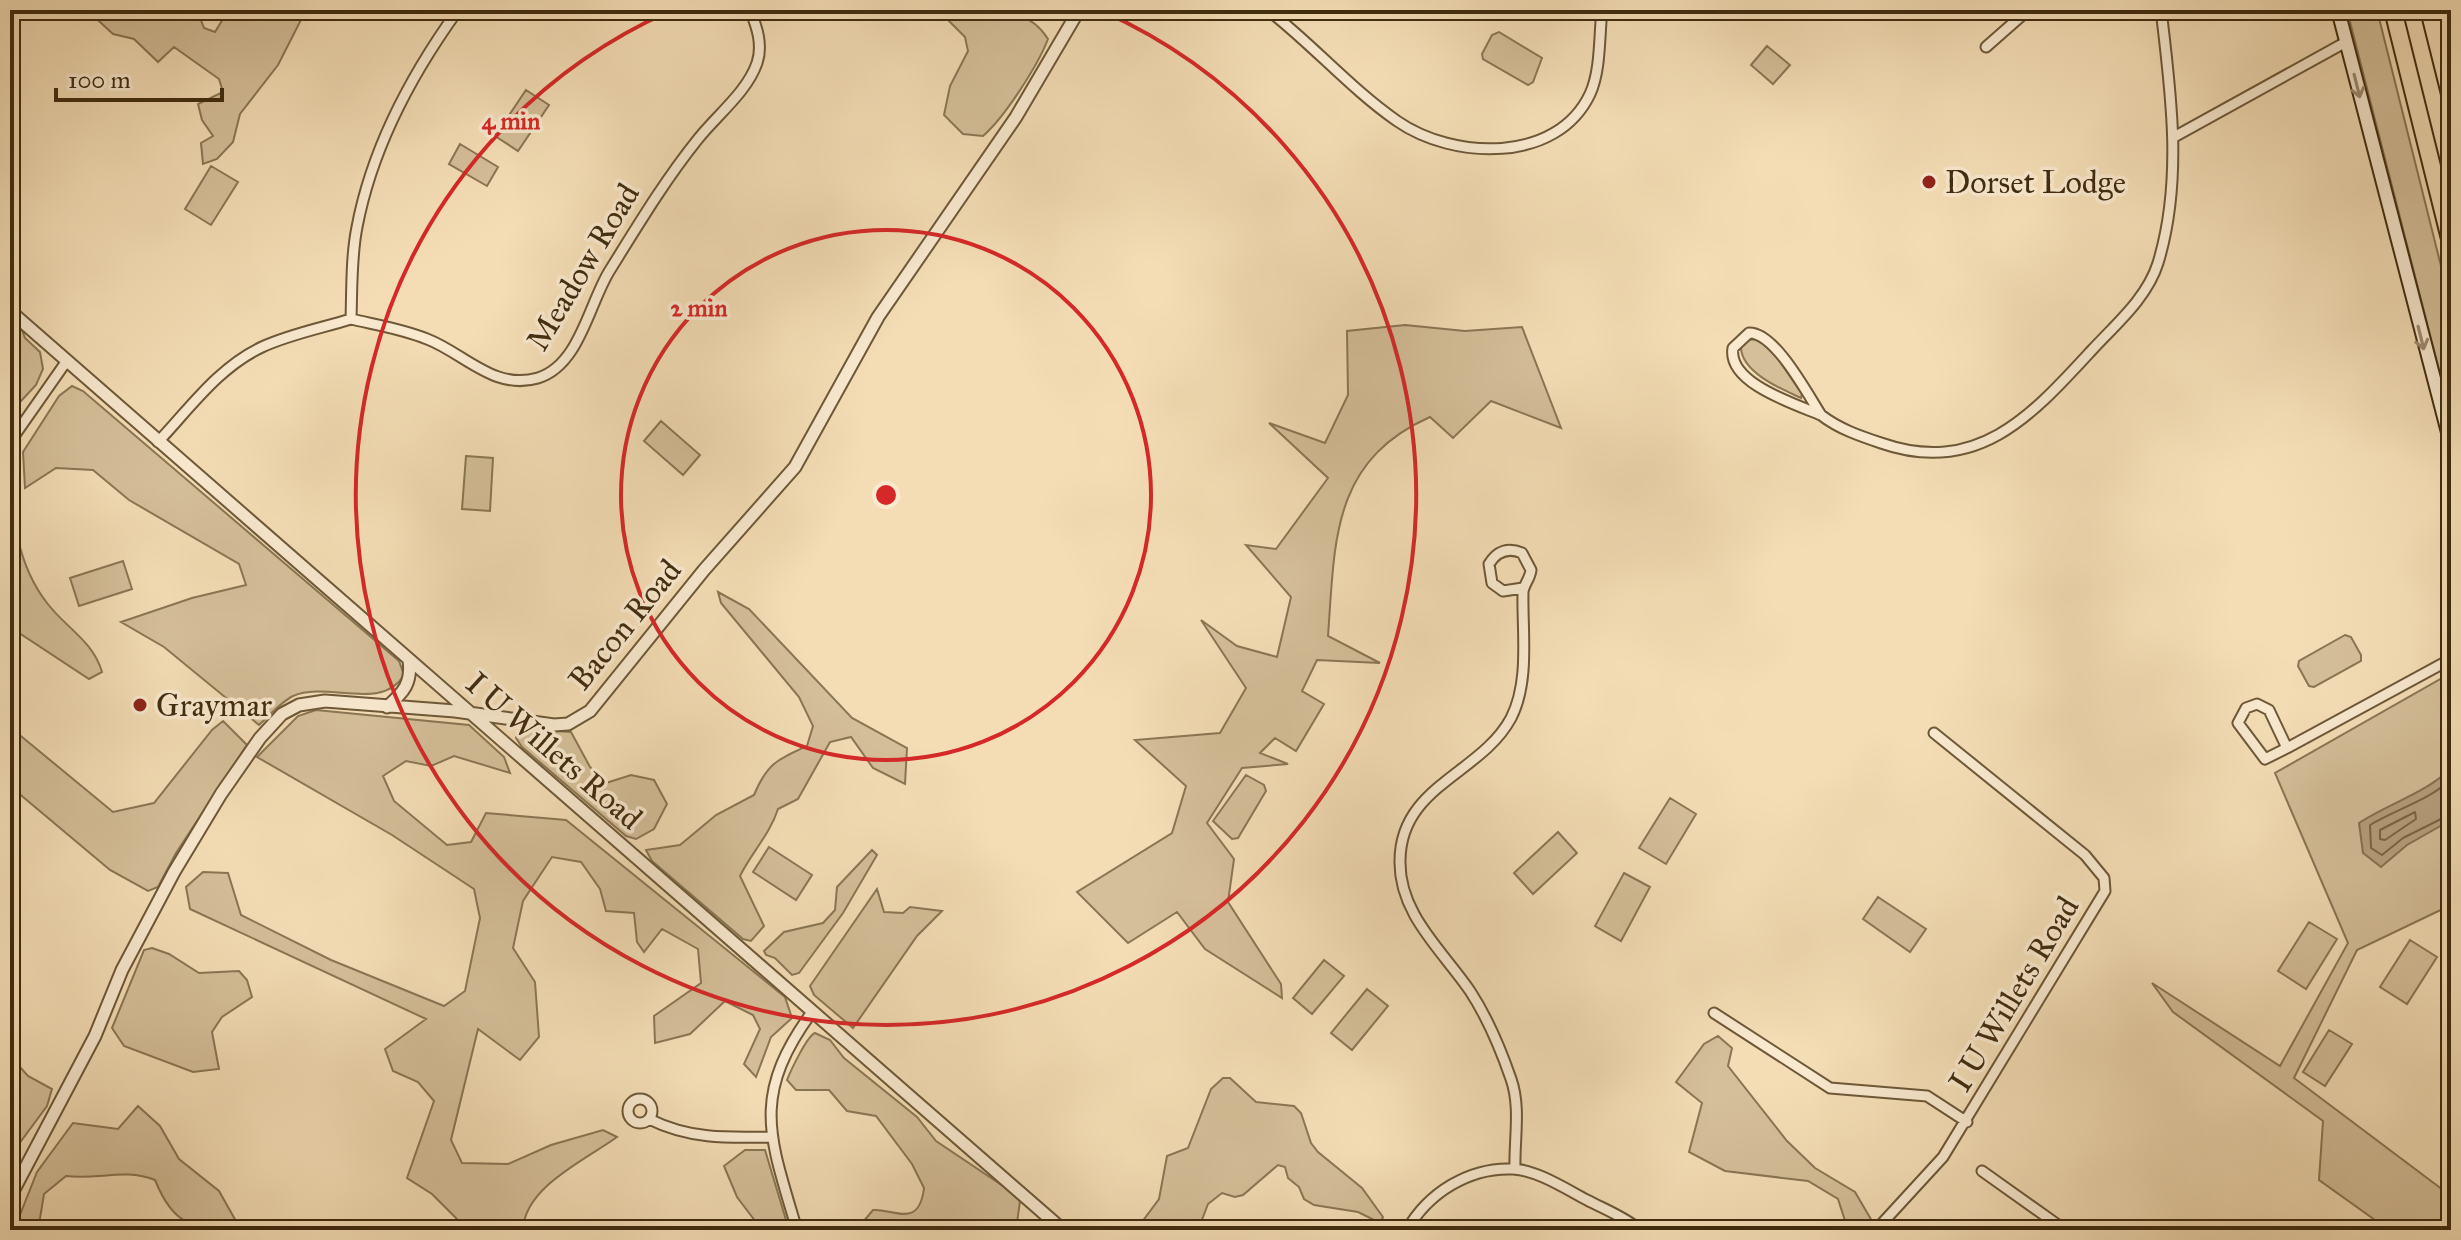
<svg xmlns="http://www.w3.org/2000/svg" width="2461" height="1240" font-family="'IM FELL Great Primer',serif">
  <rect width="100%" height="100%" fill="#f4ddb5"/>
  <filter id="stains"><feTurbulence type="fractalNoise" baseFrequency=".0025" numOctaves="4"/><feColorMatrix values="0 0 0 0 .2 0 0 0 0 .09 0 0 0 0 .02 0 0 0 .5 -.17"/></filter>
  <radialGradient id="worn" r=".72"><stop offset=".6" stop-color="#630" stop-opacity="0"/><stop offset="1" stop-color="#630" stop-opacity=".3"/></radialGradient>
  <path fill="#d5bf99" stroke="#8a7654" stroke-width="2" d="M87,10H197L204,28L215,32L226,14L233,10L241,14L248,10H306L278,65L240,114L233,142L217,159L203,164L201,143L213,136L202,120L198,104L223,92L219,79L174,47L158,62L134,39L113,34Z
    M938,10C977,10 1025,1 1048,39C1038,65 1005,117 983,136L963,134L944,115L950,86L968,51L965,37Z
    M2347,10H2377L2451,306V417Z
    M1499,32L1542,58L1533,82L1528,85L1483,59L1482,54L1492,35Z
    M1767,46L1790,65L1773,84L1751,65Z
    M526,90L549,105L518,151L495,136Z
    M460,144L498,167L487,186L449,164Z
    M211,166L238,182L211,225L185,209Z
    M1405,325L1465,331L1522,327L1561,428L1491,401L1453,438L1430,417C1331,461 1335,542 1328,636L1380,663L1317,660L1302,691L1324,704L1296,751L1275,738L1260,753L1288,764L1242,768L1207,823L1234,859L1228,902L1281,984L1282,998L1205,949L1177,912L1128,943L1077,892L1172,833L1186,786L1135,740L1220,733L1246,688L1201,620L1237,646L1277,657L1291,597L1246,545L1276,549L1328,478L1269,423L1325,443L1348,395L1347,331Z
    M16,326L21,327L25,338L40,352L43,369L36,385L10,413V333Z
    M1760,339L1770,347L1802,394L1801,398C1781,389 1741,372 1741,347L1749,340Z
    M72,386L83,391L399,661L404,675C382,712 328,681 293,696C281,702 269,716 259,725L164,647L121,622L192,598L246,585L239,564L129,500L93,470L56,468L25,488L23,452L59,396Z
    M661,421L700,455L683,475L644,441Z
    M466,456L493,458L490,511L462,509Z
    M18,539C23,561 33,585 47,603C66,628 93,641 102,672L89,679L16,631L10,635V544Z
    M123,561L132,589L79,606L70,578Z
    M718,592L749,609L852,718L907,748L905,784L873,768L851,737L830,742L798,799L778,809C770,834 752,852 740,876L764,926L751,941L743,939L652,861L646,850L680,845L716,815L754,795C767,764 776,760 807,746L813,726L799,697L721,603Z
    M2345,635L2351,637L2361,655V661L2314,687L2309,686L2298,666L2299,661Z
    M2451,673V905L2357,950L2294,1078L2451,1196V1230H2389L2319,1180L2323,1121L2173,1012L2152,983L2280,1066L2348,943L2275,773Z
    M316,710L469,725L504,757L510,773L454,756L431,766L406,761L383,776L394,801L447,845L471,842L486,813L566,820L785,997L792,1018L771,1037L756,1077L744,1064L760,1029L753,1015L725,1001L690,1034L655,1043L654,1016L701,983L698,949L662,929L644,952L637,942L634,913L606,911L600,889L581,862L552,857L523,901L513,948L535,982L539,1037L520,1060L478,1029L451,1140L462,1163L508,1164L551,1145L603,1130L617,1137C587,1159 524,1187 523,1230H468L432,1194L407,1178L434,1101L418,1082L393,1071L385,1049L426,1019L190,909L186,887L203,872L228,873L241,915L331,960L444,1006L465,991L480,918L474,889L392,835L257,757L298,716Z
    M223,721L247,745L176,853L158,887L148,891L110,870L10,786V727L113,812L154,803L212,730Z
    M528,729L571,732L590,767L606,783L631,775L654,780L667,804L654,829L636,839L626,836L522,747L516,738L518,733Z
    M1246,775L1264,785L1266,791L1238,838L1232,839L1213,821Z
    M1670,798L1696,814L1666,864L1639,848Z
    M1558,832L1577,853L1533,894L1514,873Z
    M769,847L812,875L796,900L753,872Z
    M872,850L877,855L843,913L799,973L792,975L775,958L766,955L764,951L784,932L823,923L835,910L837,887Z
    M1624,873L1650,887L1621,941L1595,926Z
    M877,889L884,912L903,913L910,907L942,911L917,936L853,1028L814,995L810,986Z
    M1878,897L1926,929L1910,952L1863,919Z
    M2309,922L2337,939L2306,989L2278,971Z
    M2410,940L2437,957L2407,1004L2380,987Z
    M152,948L169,954L199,973L239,971L247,980L252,997L222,1017L212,1032L219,1069L193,1072L124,1046L112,1028L144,950Z
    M1324,960L1344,976L1312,1014L1293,998Z
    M1367,989L1388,1006L1352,1050L1331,1033Z
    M2329,1030L2352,1044L2325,1086L2303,1072Z
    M815,1033L830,1040L844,1058L917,1117L936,1141L1012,1192L1020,1201L1016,1230H813L814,1226C829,1221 842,1230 858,1228L873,1210C893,1208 919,1230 924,1188L912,1164L876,1116L847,1111L829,1090H796L787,1080C791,1070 807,1036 815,1033Z
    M1718,1036L1732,1048L1728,1066L1787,1141L1815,1168L1855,1192L1872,1221L1867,1230H1848L1838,1199L1808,1181L1725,1171L1689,1152L1702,1103L1676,1082L1704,1044Z
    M10,1056L28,1076L52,1089L47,1106L10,1156Z
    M1223,1078H1230L1256,1102L1294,1106L1301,1113L1311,1143L1318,1152L1362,1188L1383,1217L1380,1223L1358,1212L1314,1205L1304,1199L1299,1187L1288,1178L1285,1167L1278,1165L1243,1195L1235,1197L1222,1193L1208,1204L1198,1230H1136L1159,1199L1167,1156L1188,1148L1211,1089Z
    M138,1106L160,1126L179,1159L219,1191L241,1230C193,1230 174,1226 155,1180C124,1168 99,1180 66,1176L44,1194L38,1230H14L37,1172L73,1123L118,1129Z
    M745,1150H765L789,1230H762L737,1197L724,1166Z"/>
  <path fill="#b7a17d" stroke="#877251" stroke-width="2" d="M2451,768V820L2407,845L2381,867L2363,853L2359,823C2388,804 2428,792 2451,768Z"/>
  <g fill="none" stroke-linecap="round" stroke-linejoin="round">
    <path stroke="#7c6646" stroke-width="2" d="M2451,779C2432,799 2394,810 2370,825L2371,848L2382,855L2403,838L2451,814
      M2415,812L2416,819L2385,840L2380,839V830Z"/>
    <defs>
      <path id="minor" d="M458,10C411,75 372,148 357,227C351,257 352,289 351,319C377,325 403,329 427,339C464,353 494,391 538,378C580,365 589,303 610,270C638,225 665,180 698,139C717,115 747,92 757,63C763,45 757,27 750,10
        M1268,10C1313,45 1351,89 1397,121C1453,160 1557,164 1590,94C1601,70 1599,36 1602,10
        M1986,47L2028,10
        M2174,137L2346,42
        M1749,333C1775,332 1808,395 1821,415C1795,404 1727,383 1733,348Z
        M1821,415C1839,429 1860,436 1881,443C1978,477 2033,414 2092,350C2116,324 2147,298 2158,263C2183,181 2171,93 2161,10
        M10,442L66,362
        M158,442C190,408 219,367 262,347C290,334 322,328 351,319
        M2287,748L2269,710L2257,704L2246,708L2238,723L2265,759L2287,748L2451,659
        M1714,1013L1830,1088L1927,1096L1967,1122
        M628 1111a12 12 0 1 1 24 0a12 12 0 1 1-24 0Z
        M649,1119C689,1139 726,1138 770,1137
        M1515,1169C1514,1140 1521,1107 1511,1079C1501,1050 1487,1017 1470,991C1442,950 1399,914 1400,861C1400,786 1481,774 1511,718C1530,681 1522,632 1523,592C1524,584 1530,579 1531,570L1522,553C1508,547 1497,551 1489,564L1492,583L1503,591L1523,588
        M1982,1171L2065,1230
        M797,1230C770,1137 750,1097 812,1012
        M1407,1230C1428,1193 1469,1167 1513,1169C1537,1170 1566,1189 1587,1200C1604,1209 1625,1217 1640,1230
        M1876,1230L1943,1157L2105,891L2104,878L2085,855L1934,733"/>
      <path id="tertiary" d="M10,311L1063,1230
        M387,707C404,692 412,683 409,660
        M10,1197L95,1036L122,970L174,872L221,794L260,738L282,714L299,705L325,701L455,711L554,725L568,724L590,711L704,570L795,467L878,317L1016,117L1079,10"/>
      <path id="secondary" d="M2338,10L2451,444"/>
      <path id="motorway" d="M2393,10L2451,243
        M2429,10L2451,98"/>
    </defs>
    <use href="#minor" stroke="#6d5838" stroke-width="13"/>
    <use href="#tertiary" stroke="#6d5838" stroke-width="15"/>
    <use href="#secondary" stroke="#402c0f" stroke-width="16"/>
    <use href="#motorway" stroke="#402c0f" stroke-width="20"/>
    <use href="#minor" stroke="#f8e9cf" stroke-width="9"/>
    <use href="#tertiary" stroke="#f8e9cf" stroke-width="11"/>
    <use href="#secondary" stroke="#f8e9cf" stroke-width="12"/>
    <use href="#motorway" stroke="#f4ddb5" stroke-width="16"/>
  </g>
  <defs><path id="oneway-shaft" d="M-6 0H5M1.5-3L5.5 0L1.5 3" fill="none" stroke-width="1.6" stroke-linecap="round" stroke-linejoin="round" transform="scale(2)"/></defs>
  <g stroke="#9c8a6f">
    <use href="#oneway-shaft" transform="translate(2357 86) rotate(76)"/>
    <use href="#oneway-shaft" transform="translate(2421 338) rotate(76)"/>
  </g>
  <g fill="none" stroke="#d62828" stroke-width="4">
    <circle cx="886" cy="495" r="265"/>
    <path d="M1102 11A530 530 0 1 1 670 11"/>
  </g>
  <g fill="#8f2418" stroke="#f8e9cf" stroke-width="3">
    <circle cx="1929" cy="182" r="8"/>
    <circle cx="140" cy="705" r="8"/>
  </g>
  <g text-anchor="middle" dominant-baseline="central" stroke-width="7" stroke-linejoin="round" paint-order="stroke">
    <g font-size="32" fill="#402c0f" stroke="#f8e9cf" text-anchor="start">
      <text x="1945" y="182">Dorset Lodge</text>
      <text x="156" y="705">Graymar</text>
    </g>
    <g font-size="32" fill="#402c0f" stroke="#f8e9cf">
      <text transform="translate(583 267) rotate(-59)">Meadow Road</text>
      <text transform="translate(625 625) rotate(-51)">Bacon Road</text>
      <text transform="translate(554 751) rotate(41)">I U Willets Road</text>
      <text transform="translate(2014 994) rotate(-59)">I U Willets Road</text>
    </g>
  </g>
  <circle cx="886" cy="495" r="12" fill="#d62828" stroke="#f8e9cf" stroke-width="4"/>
  <g font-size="24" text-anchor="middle" font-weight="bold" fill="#d62828" stroke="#f8e9cf" stroke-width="7" stroke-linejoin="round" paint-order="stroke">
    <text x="511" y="129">4 min</text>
    <text x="699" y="316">2 min</text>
  </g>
  <rect width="2461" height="1240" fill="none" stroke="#f4ddb5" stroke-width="40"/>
  <rect x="12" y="12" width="2437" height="1216" fill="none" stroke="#402c0f" stroke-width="4"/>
  <rect x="20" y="20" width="2421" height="1200" fill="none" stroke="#402c0f" stroke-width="2"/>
  <path d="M56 88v12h166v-12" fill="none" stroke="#402c0f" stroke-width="4"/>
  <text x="68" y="88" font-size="24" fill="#402c0f" stroke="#f8e9cf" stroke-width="6" paint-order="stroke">100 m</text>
  <rect width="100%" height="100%" filter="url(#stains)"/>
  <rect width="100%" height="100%" fill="url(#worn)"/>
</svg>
